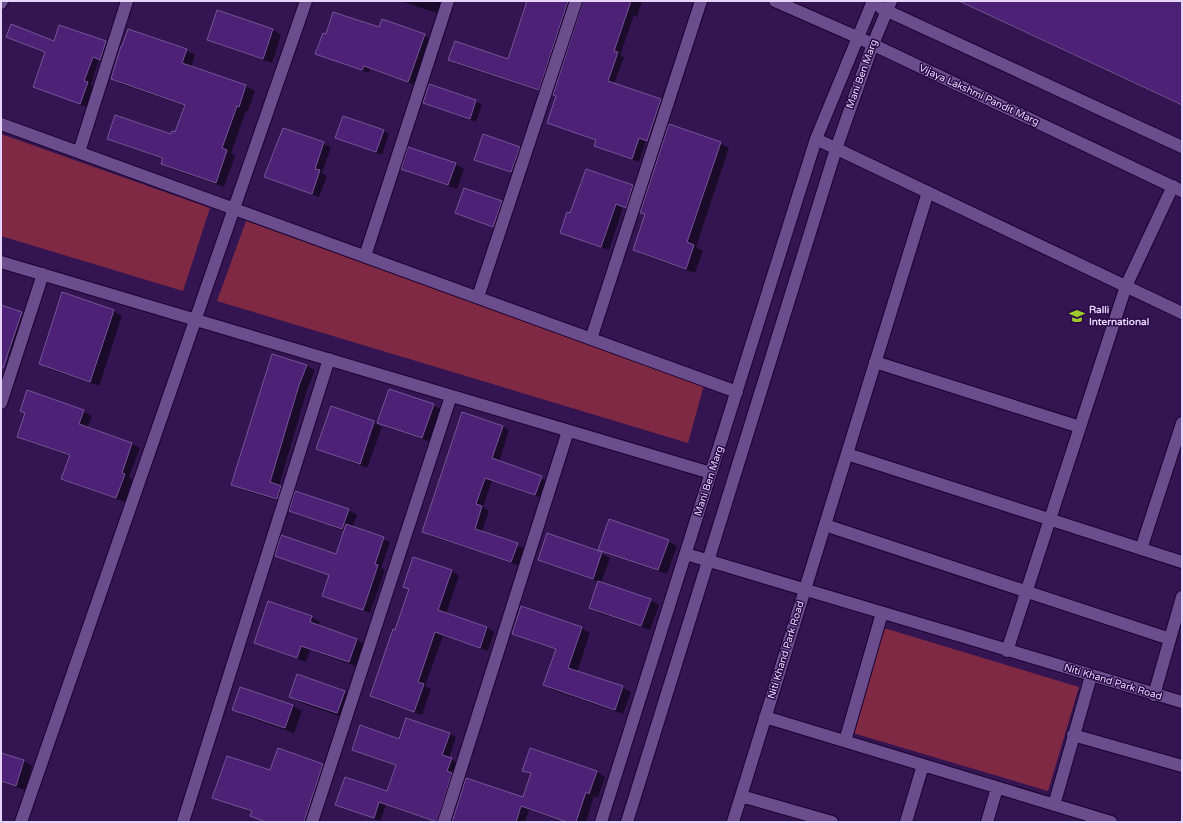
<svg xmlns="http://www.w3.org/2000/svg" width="1183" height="823" font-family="'Varela Round',sans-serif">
  <rect width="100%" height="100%" fill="#341551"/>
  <path fill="#802945" d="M1,134L210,208L183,291L1,236Z
    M246,221L704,385L688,443L217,301Z
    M884,628L1079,687L1048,791L853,733Z"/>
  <path fill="#0007" d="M401,1H445L440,14Z
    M529,1H577L545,93L456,64L449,60H508Z
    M584,1H642L637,17L634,15L620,55L624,57L614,84L667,104L654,144L646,141L639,162L602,149L595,145L597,141L548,122Z
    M958,1H1182V106Z
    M218,11L273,30L281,35L272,63L217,44L208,39Z
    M60,26L113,46L107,63L99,60L91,85L94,87L87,107L35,87L46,53L7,37L54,42Z
    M379,29L424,35L431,39L415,85L370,69L369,73L317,53L326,35Z
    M186,50L195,55L191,67L246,86L255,91L248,111H246L231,153L235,156L224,187L171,169L162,164L164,159L117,143L108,138L172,136L176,133L185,106L121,84L112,79Z
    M430,85L482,104L476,122L424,103Z
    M283,129L331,147L322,173L327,176L319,197L265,177Z
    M383,130L389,134L382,155L337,138Z
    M720,143L729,148L696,247L703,251L695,273L643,255L634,250L646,215L641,212Z
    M519,148L525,151L517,175L475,159Z
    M455,164L464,169L457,189L411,173L403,168Z
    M586,170L640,191L633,211L623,208L609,250L561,232L571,214Z
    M502,202L507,205L499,229L457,213Z
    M1,306L30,318L17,359L1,353Z
    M114,311L122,316L99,386L49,369L40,364Z
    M273,355L307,366L315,370L307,390L279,486L289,491L285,503L240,489L232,484Z
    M433,405L442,410L431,442L387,427L378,422Z
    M21,411H83L92,416L87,428L132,444L140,448L129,477L132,479L125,502L71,483L63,478L70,456L26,441L18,436L26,414Z
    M373,422L358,465L318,449Z
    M375,423L382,427L367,468L360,465Z
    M502,426L509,430L499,462L548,481L542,498L492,481L483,507L489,511L482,532L524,548L518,565L430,536L423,532Z
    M290,510H348L357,515L352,528L390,542L381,568L385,570L370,613L323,595L330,575L276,555H336L344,531L299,515Z
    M668,541L677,546L667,574L608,554L600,549Z
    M601,553L610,558L601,583L650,600L659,605L650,630L599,613L590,608L599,582L548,564L539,559Z
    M414,558L452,571L459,576L446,614L487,627L494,632L488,651L443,636L425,686L431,689L422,715L379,701L371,696L410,589Z
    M311,617L320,622L318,626L357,640L366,645L358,667L310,650L306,662L264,647L255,642Z
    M581,628L590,633L577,672L622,687L631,692L623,714L553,690L544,685L556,650L522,638L513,633Z
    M241,688L293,706L302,711L294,733L242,715L233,710Z
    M344,691L353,696L345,718L299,702L290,697Z
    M449,733L456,737L449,758L458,763L445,822H434L386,805L380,821L336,804L387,792L396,766L353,749L400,740Z
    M531,750L597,772L605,777L598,798L594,796L586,822H565L529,810L525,822H452L523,798L531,775L524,770Z
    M1,754L24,761L32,766L25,790L1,782Z
    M323,765L331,770L315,822H264L252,816L253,813L214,797L271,772Z"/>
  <path fill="#4d2175" stroke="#745597" d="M527,1H568L539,90L448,60L455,41L508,59Z
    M583,1H631L614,51L618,52L608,81L661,99L647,141L639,138L632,159L594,146L596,140L547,123L556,96L553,95Z
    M959,1H1182V105Z
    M217,10L273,29L263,59L207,40Z
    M333,12L379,27L382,19L425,34L408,82L364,66L362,70L315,54L323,33L326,34Z
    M11,24L54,41L59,25L106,41L100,60L93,57L84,81L88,82L80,104L33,87L45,52L6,37Z
    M128,29L187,49L182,63L246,85L239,107L237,106L222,148L227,150L216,183L161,164L163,158L107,139L115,115L171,134L172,131L175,132L185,105L111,79L121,46H122Z
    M429,84L476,100L470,119L423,103Z
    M343,116L384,130L376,152L335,138Z
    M669,124L721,142L687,242L694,245L686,269L633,250L645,214L640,213Z
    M283,128L324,142L315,169L320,170L312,194L264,177Z
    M483,134L520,147L511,172L474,160Z
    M408,147L456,163L448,185L401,169Z
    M586,169L633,185L626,208L616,204L601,247L560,233L567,212L570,213Z
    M464,188L502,201L493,227L455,213Z
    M62,292L114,310L90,382L39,364Z
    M1,305L22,312L3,368H1Z
    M272,354L307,365L299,385L270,482L281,486L277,499L231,485Z
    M389,389L434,404L422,438L377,423Z
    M27,390L84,410L79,424L132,443L122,473L125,474L116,498L61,479L70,455L17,437L25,413L20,411Z
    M331,406L374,421L360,464L316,449Z
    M462,412L503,426L492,458L542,476L535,495L485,478L476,504L482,506L475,529L518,543L511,562L422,532Z
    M295,491L349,509L342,529L289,511Z
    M609,519L669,540L658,570L598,550Z
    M346,524L384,537L375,564L378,565L363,610L322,596L329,575L275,556L281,535L336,554Z
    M547,533L602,552L593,579L538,560Z
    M413,557L452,570L438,610L487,627L480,648L435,632L418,682L424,684L414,712L370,696L393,629L395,630L409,589L403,587Z
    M598,581L651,599L641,626L589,608Z
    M268,601L312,616L310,622L357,639L349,662L301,646L297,658L254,643Z
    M521,606L582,627L568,668L623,686L615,710L543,685L556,649L512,634Z
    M297,674L345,691L337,713L289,697Z
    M240,687L293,705L285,728L232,710Z
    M406,718L450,733L442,755L452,758L447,771L452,773L437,822L379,802L374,818L335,805L345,777L387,791L396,765L352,750L360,725L399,739Z
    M278,748L323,764L304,822H266L250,816L252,811L212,798L227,756L270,770Z
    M530,748L597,771L589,794L586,792L576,822H567L521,806L516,822H452L466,778L523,797L531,773L522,771Z
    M1,753L24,760L16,786L1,781Z"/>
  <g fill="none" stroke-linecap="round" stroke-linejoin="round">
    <defs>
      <path id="minor" d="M775,1L857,37L1182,191
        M1,3L2,1
        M881,8L1182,147
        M1,124L737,392
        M816,139L1182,313
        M79,152L127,1
        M365,256L448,1
        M1,262L711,473
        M478,297L576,1
        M591,339L701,1
        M875,362L1080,427
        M1,403L43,274
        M847,454L1182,562
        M825,525L1170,639
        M1141,549L1182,423
        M686,554L1182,702
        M1007,651L1126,286L1173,186
        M1154,695L1182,597
        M765,717L1111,822
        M1073,735L1182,766
        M845,741L882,613
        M741,796L832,822
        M1054,805L1091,676
        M21,822L306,1
        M183,822L329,359
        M312,822L451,396
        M444,822L568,431
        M601,822L816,139L873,1
        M627,822L836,149L873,44L891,1
        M733,822L928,192
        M906,822L923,765
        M987,822L997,788"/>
    </defs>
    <use href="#minor" stroke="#1a022e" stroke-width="14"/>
    <use href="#minor" stroke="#6b4d8e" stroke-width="12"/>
  </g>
  <defs>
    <symbol id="school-bare" viewBox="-9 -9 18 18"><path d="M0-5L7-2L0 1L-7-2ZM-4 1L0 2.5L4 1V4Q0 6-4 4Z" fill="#9fca2d" stroke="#2a0846" stroke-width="2.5" paint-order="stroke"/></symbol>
  </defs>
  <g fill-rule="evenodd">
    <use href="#school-bare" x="1066" y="305" width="22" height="22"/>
  </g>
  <g text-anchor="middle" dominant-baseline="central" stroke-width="3" stroke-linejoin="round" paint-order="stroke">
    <g font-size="10" fill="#e5d5fa" stroke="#2a0846">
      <text transform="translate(862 74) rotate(-70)">Mani Ben Marg</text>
      <text transform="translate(979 95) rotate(25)">Vijaya Lakshmi Pandit Marg</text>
      <text transform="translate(709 481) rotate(-72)">Mani Ben Marg</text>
      <text transform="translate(786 650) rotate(-73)">Niti Khand Park Road</text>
      <text transform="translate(1113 682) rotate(17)">Niti Khand Park Road</text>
    </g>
    <g font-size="10" font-weight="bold" fill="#e5d5fa" stroke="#2a0846" text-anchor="start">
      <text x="1089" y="310">Ralli<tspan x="1089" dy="12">International</tspan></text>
    </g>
  </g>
  <rect width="1183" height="823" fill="none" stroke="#e5d5fa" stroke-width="4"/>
</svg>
